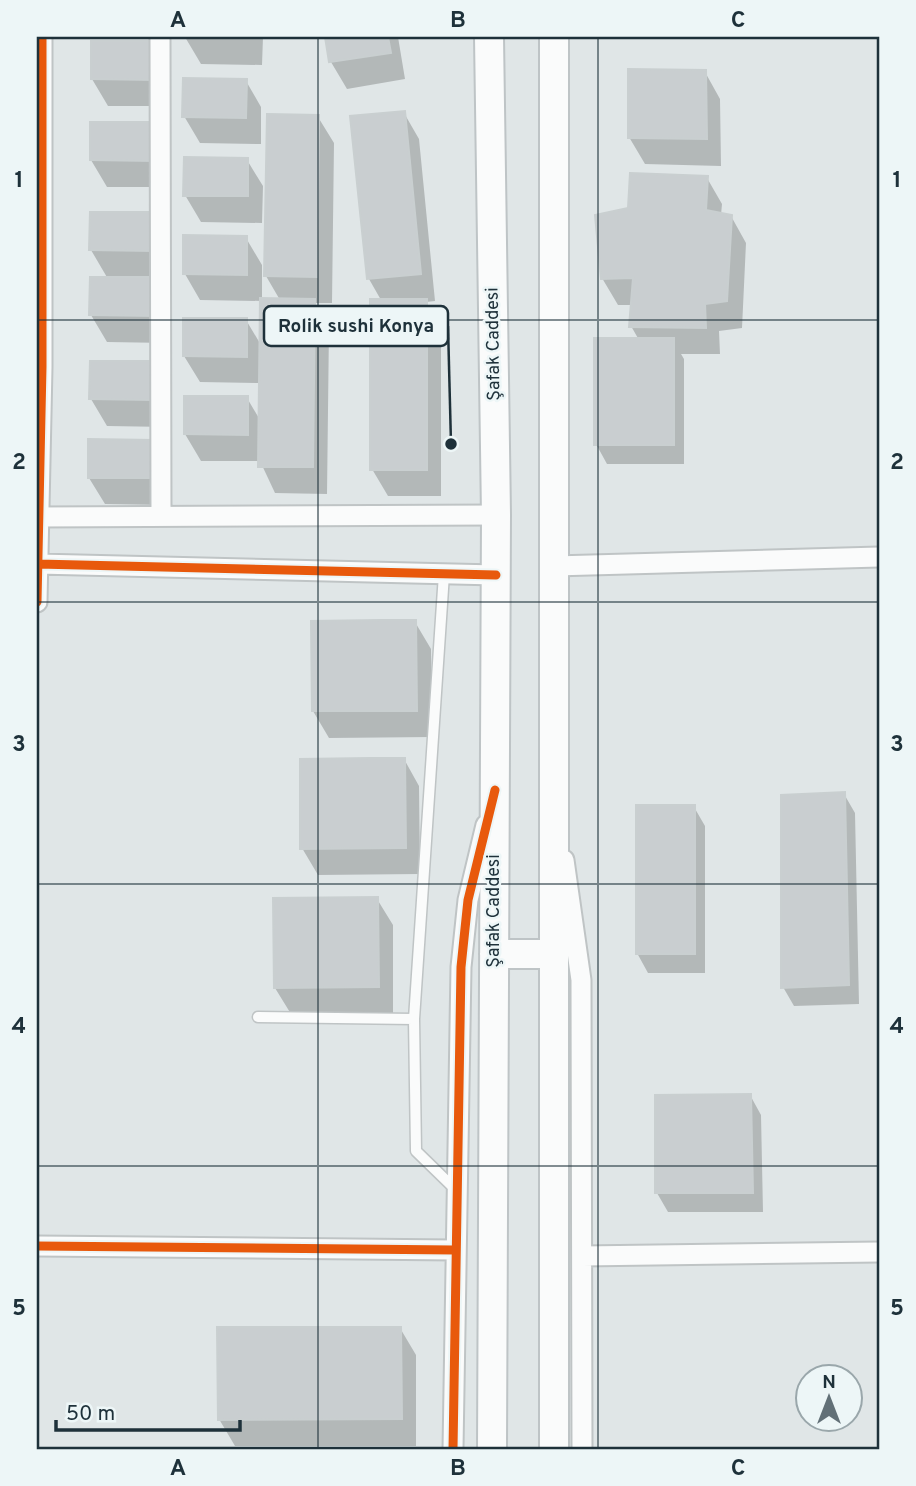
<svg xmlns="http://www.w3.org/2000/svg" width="916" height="1486" font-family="Overpass,sans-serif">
  <rect width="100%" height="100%" fill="#e0e6e7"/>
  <path fill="#0003" d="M185,37H263L262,65L201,64Z
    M327,37H398L405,79L347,89L331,62Z
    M154,43L169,106H108L92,79Z
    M705,72L720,99L721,166L645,164L629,137Z
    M246,81L261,107V144L200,143L184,116Z
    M404,113L419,139L435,301L426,302L441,327V496H388L372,469L381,300L369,279L352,118Z
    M318,117L334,143L332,303H315L329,327L327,494L275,493L260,461H201L185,434L247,398L260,420L261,383L200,382L184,356L246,320L261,345L262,301L200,300L185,274L246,238L262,265V300H280L266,276Z
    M153,124L169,187H107L91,160Z
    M247,160L263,186L262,223L201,222L185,195Z
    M707,178L722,204L721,215L731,216L746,243L742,328L719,331L720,354H681L684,359V464H607L596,444L639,340L631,326L632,305H618L602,278L629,209Z
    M153,214L168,343L107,342L91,315L108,279L91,250Z
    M153,363L168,427L107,426L91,399Z
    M152,442L167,505L105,504L89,478Z
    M415,622L431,649L432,737L329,738L313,711Z
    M404,759L419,786L420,874L318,875L302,848Z
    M844,794L855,813L859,1004L794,1006L783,987Z
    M694,807L705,826V973H648L637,953Z
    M377,899L393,925V1014H291L275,988Z
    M750,1095L761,1115L763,1212H668L657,1193Z
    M400,1328L416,1355V1446H235L219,1419Z"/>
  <path fill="#c9ced0" stroke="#c9cfd0" stroke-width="2" d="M325,37H388L391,53L329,62Z
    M91,41H155V80L91,79Z
    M628,69L706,70L707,139L628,138Z
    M183,78L247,79L246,118L182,117Z
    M405,111L421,274L367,279L350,116Z
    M267,114L319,115L317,277L264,276Z
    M90,122H154V161L90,160Z
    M184,157L248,158V196H183Z
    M630,173L708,176L706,210L732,215L727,301L705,304L706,328L629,327L633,278L601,279L595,215L628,208Z
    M90,212H154L153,251L89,250Z
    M183,235L247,236V275L183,274Z
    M90,277H154V316L89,315Z
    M260,298L315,299L313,467H258Z
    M370,299H427V470H370Z
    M183,318H247V357L183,356Z
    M594,338H674V445H594Z
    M90,361H154L153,400L89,399Z
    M184,396H248V435L184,434Z
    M88,439L153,440L152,478H88Z
    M381,620H416L417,711H312L311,621Z
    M370,758H405L406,848L300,849V759Z
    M845,792L849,985L781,988V795Z
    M636,805H695V954H636Z
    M378,897L379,987L274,988L273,898Z
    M751,1094L753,1193H655V1095Z
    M217,1327H401L402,1419L218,1420Z"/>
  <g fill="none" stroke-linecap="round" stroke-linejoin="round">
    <defs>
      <path id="service" d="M444,574L414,1019L416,1151L455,1189
        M258,1017L414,1019"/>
      <path id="minor" d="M160,37L161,516
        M39,517L496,515
        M38,564L496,575
        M554,566L879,557
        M37,602L42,367V37
        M564,860L581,980L582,1449
        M37,1246L454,1250
        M582,1256L879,1252
        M453,1449L461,967L468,900L486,825"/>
      <path id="secondary" d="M489,37L496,515L492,1449
        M494,954H554
        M554,1449V37"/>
    </defs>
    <use href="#service" stroke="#bfc4c5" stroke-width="13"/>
    <use href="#minor" stroke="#bfc4c5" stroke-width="23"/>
    <use href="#secondary" stroke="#bec4c6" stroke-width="32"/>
    <use href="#service" stroke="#fafbfb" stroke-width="10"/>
    <use href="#minor" stroke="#fafbfb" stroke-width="19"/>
    <use href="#secondary" stroke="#fafbfb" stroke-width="28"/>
    <defs>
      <path id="cycleway" d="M38,564L496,575
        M37,602L42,367V37
        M37,1246L454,1250
        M453,1449L461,967L468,900L495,790"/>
    </defs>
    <use href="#cycleway" stroke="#edf6f7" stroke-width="13"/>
    <use href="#cycleway" stroke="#e8590c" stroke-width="9"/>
  </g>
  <path fill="none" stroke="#1e313a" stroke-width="2" stroke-opacity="0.55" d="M318,37V1449M598,37V1449M37,320H879M37,602H879M37,884H879M37,1166H879"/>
  <g text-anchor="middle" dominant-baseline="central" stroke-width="5" stroke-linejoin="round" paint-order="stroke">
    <g font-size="18" fill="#1e313a" stroke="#edf6f7">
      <text transform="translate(494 344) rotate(-91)">Şafak Caddesi</text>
      <text transform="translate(494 911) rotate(-90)">Şafak Caddesi</text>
    </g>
  </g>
  <path fill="none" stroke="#1e313a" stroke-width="2.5" d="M451 444L448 326"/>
  <circle fill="#1e313a" stroke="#edf6f7" stroke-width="2.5" cx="451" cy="444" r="7"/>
  <rect fill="#edf6f7" stroke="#1e313a" stroke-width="2.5" x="264" y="306" width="184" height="40" rx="7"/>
  <g font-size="19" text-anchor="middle" font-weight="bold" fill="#1e313a">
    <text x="356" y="332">Rolik sushi Konya</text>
  </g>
  <rect width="916" height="1486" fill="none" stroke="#edf6f7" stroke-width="77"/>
  <g transform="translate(829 1398)"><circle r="33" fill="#edf6f7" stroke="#9aa7ab" stroke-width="2"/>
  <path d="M0-5L12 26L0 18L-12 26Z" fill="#627077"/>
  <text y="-10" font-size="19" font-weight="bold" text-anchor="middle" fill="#1e313a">N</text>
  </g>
  <path d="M56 1420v10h184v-10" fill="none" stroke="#1e313a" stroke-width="3.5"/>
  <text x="66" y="1420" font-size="21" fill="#1e313a" stroke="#edf6f7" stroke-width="5" paint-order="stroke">50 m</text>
  <rect x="38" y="38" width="840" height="1410" fill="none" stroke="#1e313a" stroke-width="2.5"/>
  <g font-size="23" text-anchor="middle" font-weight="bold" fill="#1e313a">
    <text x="178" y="27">A</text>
    <text x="458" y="27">B</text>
    <text x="738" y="27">C</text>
    <text x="19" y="187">1</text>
    <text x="897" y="187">1</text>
    <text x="19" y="469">2</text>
    <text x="897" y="469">2</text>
    <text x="19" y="751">3</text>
    <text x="897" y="751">3</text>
    <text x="19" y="1033">4</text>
    <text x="897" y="1033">4</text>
    <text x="19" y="1315">5</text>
    <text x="897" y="1315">5</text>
    <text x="178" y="1475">A</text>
    <text x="458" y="1475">B</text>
    <text x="738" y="1475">C</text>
  </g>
</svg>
